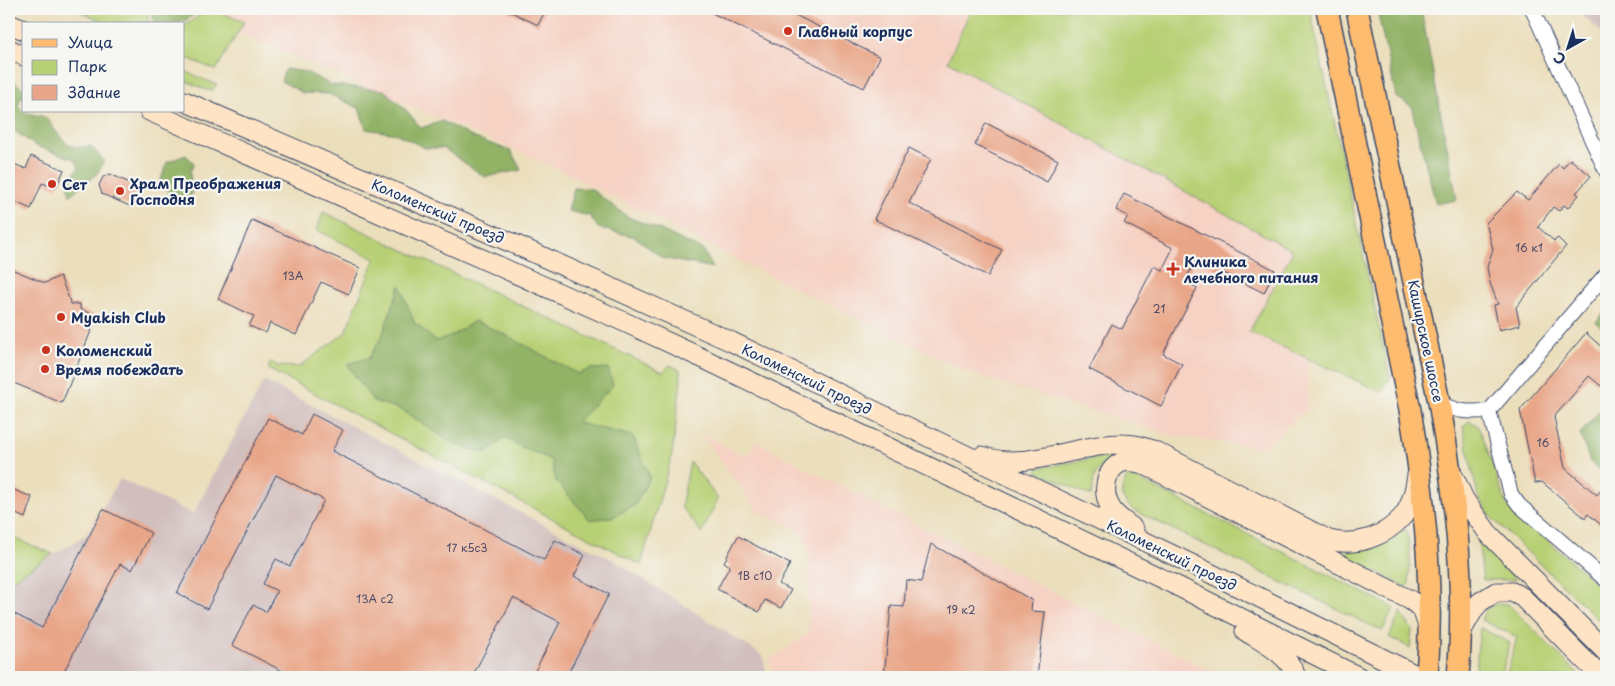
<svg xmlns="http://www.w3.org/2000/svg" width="1615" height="686" font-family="'Playpen Sans',sans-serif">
  <rect width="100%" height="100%" fill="#f6f6f2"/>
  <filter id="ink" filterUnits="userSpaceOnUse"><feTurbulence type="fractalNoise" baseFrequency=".02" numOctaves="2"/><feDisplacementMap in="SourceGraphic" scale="10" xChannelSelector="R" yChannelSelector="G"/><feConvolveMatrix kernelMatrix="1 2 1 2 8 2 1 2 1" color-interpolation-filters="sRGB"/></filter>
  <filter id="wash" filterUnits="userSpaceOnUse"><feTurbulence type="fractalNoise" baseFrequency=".0096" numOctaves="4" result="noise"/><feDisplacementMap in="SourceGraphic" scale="20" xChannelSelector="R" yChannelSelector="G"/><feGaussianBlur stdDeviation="1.12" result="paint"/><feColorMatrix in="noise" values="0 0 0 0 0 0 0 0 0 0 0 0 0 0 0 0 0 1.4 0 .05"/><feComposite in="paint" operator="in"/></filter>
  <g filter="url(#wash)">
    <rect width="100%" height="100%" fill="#ebdebb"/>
    <path fill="#f6d2c4" d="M183,9H1266L1307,343L1308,408L1262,448L1171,435L972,374L764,273L552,166Z
      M701,433L748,458L756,441L806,469L1223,677H773L769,660L808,634L809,546L797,528L758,511Z"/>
    <path fill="#d1bfbe" d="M1575,9H1606V36Z
      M264,381L613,560L762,655L768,677H9V582L86,535L120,479L193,514Z"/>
    <path fill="#b8d075" stroke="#6a806a" d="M75,9H150L147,17L150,24H108Z
      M209,9H212L244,22L216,70L184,57V26Z
      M971,9H1310L1390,378L1382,392L1249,332L1293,251L948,61Z
      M184,71L217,85L212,90H206L184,80Z
      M323,212L663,372L670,365L680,370L681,380L672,455L641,565L268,369L271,362L278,366L299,367L345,333L375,259L317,230Z
      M1469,421L1477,425L1482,435L1506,504L1606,592V627L1492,518L1478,497L1463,427Z
      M1115,455C1111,461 1105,463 1099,469C1092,476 1094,487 1091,496L1038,472V468Z
      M690,462L718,499L702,533L681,507Z
      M1127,477H1134L1394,608L1382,631L1133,510C1120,497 1119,494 1127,477Z
      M1405,529C1412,542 1410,569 1409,584L1405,587L1339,554C1347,550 1353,551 1362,550C1378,548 1393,540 1405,529Z
      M9,536L53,554L9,582Z
      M1478,538L1516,580H1483Z
      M1495,604H1508L1581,677H1506L1517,637L1481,620L1485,610Z
      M1401,612L1412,630L1410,648L1389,637Z
      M1480,628L1510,643L1501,677H1475Z"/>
    <path fill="#92b266" stroke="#567062" d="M155,9H201C182,25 180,24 155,24L152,16Z
      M1377,9H1421L1457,200L1436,204L1411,106L1396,97Z
      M285,69L306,72L331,85L384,90L407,111L421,128L442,121L472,137L511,151L521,170L485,177L443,148H425L397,134L366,129L359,108L329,94L303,93L281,81Z
      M11,79L24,90V97H20L18,107C27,117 37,112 47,119C50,121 52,126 54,129C69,146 68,149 91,146L104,161C96,182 83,181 70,196L68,181L79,167L74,159L36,146L13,130L9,133V80Z
      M186,155L194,163L190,172L192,195L183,200L159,185L167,162Z
      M574,188L591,189L628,217L661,230L704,251L713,268L662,258L635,237L598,228L590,216L568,211Z
      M400,285L414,322L436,341L451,336L475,321L504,334L578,374L591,369L608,368L613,385L577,422L590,426L633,436L650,477L635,505L613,517L590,520L556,481L551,460L515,444L505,438L485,453L454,444L400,409L373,401L347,364L369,358L382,336Z
      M1606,310V331L1596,322Z
      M1606,403V475L1590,462L1580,434Z"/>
    <g id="blocks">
      <path fill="#e9a587" d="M505,9H546L538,25Z
        M704,9H783L880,57L864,88Z
        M986,123L1058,160L1047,182L975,145Z
        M909,148L931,159L909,203L1002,250L988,276L874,219Z
        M31,156L64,170L56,188L42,183L31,209L9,199V162L26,169Z
        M1570,159L1591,176L1576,193L1579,195L1568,208L1564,205L1559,211L1553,207L1538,227L1554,241L1558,238L1566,246L1516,307L1520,325L1499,330L1494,305L1498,304L1490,283L1487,267L1493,249L1486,223L1517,192L1528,200L1559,164L1563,168Z
        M110,174L141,188L132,207L102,194L99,185L103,177Z
        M1124,194L1275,270L1264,293L1196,259L1185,281L1197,288L1163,354L1182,364L1161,406L1089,369L1112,324L1122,329L1154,266L1162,270L1173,248L1124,223L1128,216L1116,210Z
        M252,220L360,268L349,294L321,282L296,335L270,323L266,333L249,326L254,316L218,299Z
        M9,268L45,283L60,276L71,304H80V309L97,316L62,403L9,381Z
        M1586,333L1606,351V380L1601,386L1589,376L1554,417L1565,468L1597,495L1606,484V529L1588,514L1585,518L1542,482L1535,483L1520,410Z
        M312,414L343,430L332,451L544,560L555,540L585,555L574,576L609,594L566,677H532L560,622L513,598L472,677H294L232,645L253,605L266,612L277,591L263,584L276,559L290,566L324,500L276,475L207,609L177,593L268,418L302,435Z
        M9,488L32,497L25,518L9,511Z
        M103,509L151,533L132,570L120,564L61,677H9V611L42,628Z
        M738,536L790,564L779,584L791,590L781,608L765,600L759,612L717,589L730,566L724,562Z
        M931,544L1032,600L1031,611L1045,612L1037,677H884L891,606L904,607L906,580L921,582Z"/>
    </g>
  </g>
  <g filter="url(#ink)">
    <use href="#blocks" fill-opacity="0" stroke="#3a496c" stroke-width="1"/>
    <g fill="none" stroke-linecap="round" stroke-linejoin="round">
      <defs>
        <path id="street" d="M1532,9L1606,171
          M1439,402C1457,413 1469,412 1489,411L1606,274
          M1489,411L1511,494L1519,505L1606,580"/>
        <path id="secondary" d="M9,24L24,30
          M9,49L24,56
          M184,101L512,243L732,342L1214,575L1420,677
          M149,111L620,320L704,359L1173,584L1359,677
          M982,456C1030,474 1085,438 1134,445C1141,446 1147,449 1153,450L1329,540C1356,547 1385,537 1403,516C1412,505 1415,489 1417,475
          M1454,477L1464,499L1488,533L1606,652
          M1134,529C1127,523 1115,516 1111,508C1102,494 1104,472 1120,463C1127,460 1136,462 1143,464L1410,600C1423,608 1424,613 1428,627
          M1245,631C1264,643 1290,655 1296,677
          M1461,632L1474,609L1480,602L1496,592H1512L1522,597L1534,609L1601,677"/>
        <path id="primary" d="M1327,9L1410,410C1425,498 1434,587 1427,677
          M1357,9L1439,402C1455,493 1466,585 1458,677"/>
      </defs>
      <use href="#street" stroke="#3a496c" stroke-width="16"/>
      <use href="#secondary" stroke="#3a496c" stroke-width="21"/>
      <use href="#primary" stroke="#3a496c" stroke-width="24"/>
      <use href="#street" stroke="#fff" stroke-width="14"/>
      <use href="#secondary" stroke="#fee4c5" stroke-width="19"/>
      <use href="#primary" stroke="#fdbc6f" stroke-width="21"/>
    </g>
  </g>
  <g fill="#c8321e" stroke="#f6f6f2" stroke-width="2">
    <circle cx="788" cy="31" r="5"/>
    <circle cx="52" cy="184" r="5"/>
    <circle cx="120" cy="191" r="5"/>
    <path d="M1170.5 261.5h5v5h5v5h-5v5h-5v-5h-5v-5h5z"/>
    <circle cx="61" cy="317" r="5"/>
    <circle cx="46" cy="350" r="5"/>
    <circle cx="45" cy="369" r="5"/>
  </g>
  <g text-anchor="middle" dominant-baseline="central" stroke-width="4.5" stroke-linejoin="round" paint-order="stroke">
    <g font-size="11" fill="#4e4c68">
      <text x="1529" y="247">16 к1</text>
      <text x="293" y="275">13А</text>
      <text x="1159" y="308">21</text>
      <text x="1543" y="442">16</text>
      <text x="467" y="547">17 к5с3</text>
      <text x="755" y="575">1В с10</text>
      <text x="375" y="598">13А с2</text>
      <text x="961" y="609">19 к2</text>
    </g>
    <g font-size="14" font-weight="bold" fill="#1b2f5e" stroke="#f6f6f2" text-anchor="start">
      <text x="798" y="31">Главный корпус</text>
      <text x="130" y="183">Храм Преображения<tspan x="130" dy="16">Господня</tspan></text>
      <text x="62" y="184">Сет</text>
      <text x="1184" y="261">Клиника<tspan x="1184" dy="16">лечебного питания</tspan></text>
      <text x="71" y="317">Myakish Club</text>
      <text x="56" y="350">Коломенский</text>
      <text x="55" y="369">Время побеждать</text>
    </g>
    <g font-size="14" fill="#1b2f5e" stroke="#f6f6f2">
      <text transform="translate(438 211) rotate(23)">Коломенский проезд</text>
      <text transform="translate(1426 341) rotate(78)">Каширское шоссе</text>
      <text transform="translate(807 379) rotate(26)">Коломенский проезд</text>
      <text transform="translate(1172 555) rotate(26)">Коломенский проезд</text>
    </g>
  </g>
  <rect width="1615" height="686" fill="none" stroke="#f6f6f2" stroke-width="30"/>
  <rect x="22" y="22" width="162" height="90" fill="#f6f6f2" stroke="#9ea6b7"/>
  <rect x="32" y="39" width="25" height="8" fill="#fdbc6f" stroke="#9ea6b7"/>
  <text x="68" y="48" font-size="15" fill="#1b2f5e">Улица</text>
  <rect x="32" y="60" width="25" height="15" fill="#b8d075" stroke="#9ea6b7"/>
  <text x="68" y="72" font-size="15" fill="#1b2f5e">Парк</text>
  <rect x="32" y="85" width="25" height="15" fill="#e9a587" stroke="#9ea6b7"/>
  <text x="68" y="98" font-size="15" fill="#1b2f5e">Здание</text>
  <g transform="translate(1568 48) rotate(219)" stroke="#f6f6f2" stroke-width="4" paint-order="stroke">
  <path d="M0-4L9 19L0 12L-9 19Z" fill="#1b2f5e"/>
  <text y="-8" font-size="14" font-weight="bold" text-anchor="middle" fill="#1b2f5e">С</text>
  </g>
</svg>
